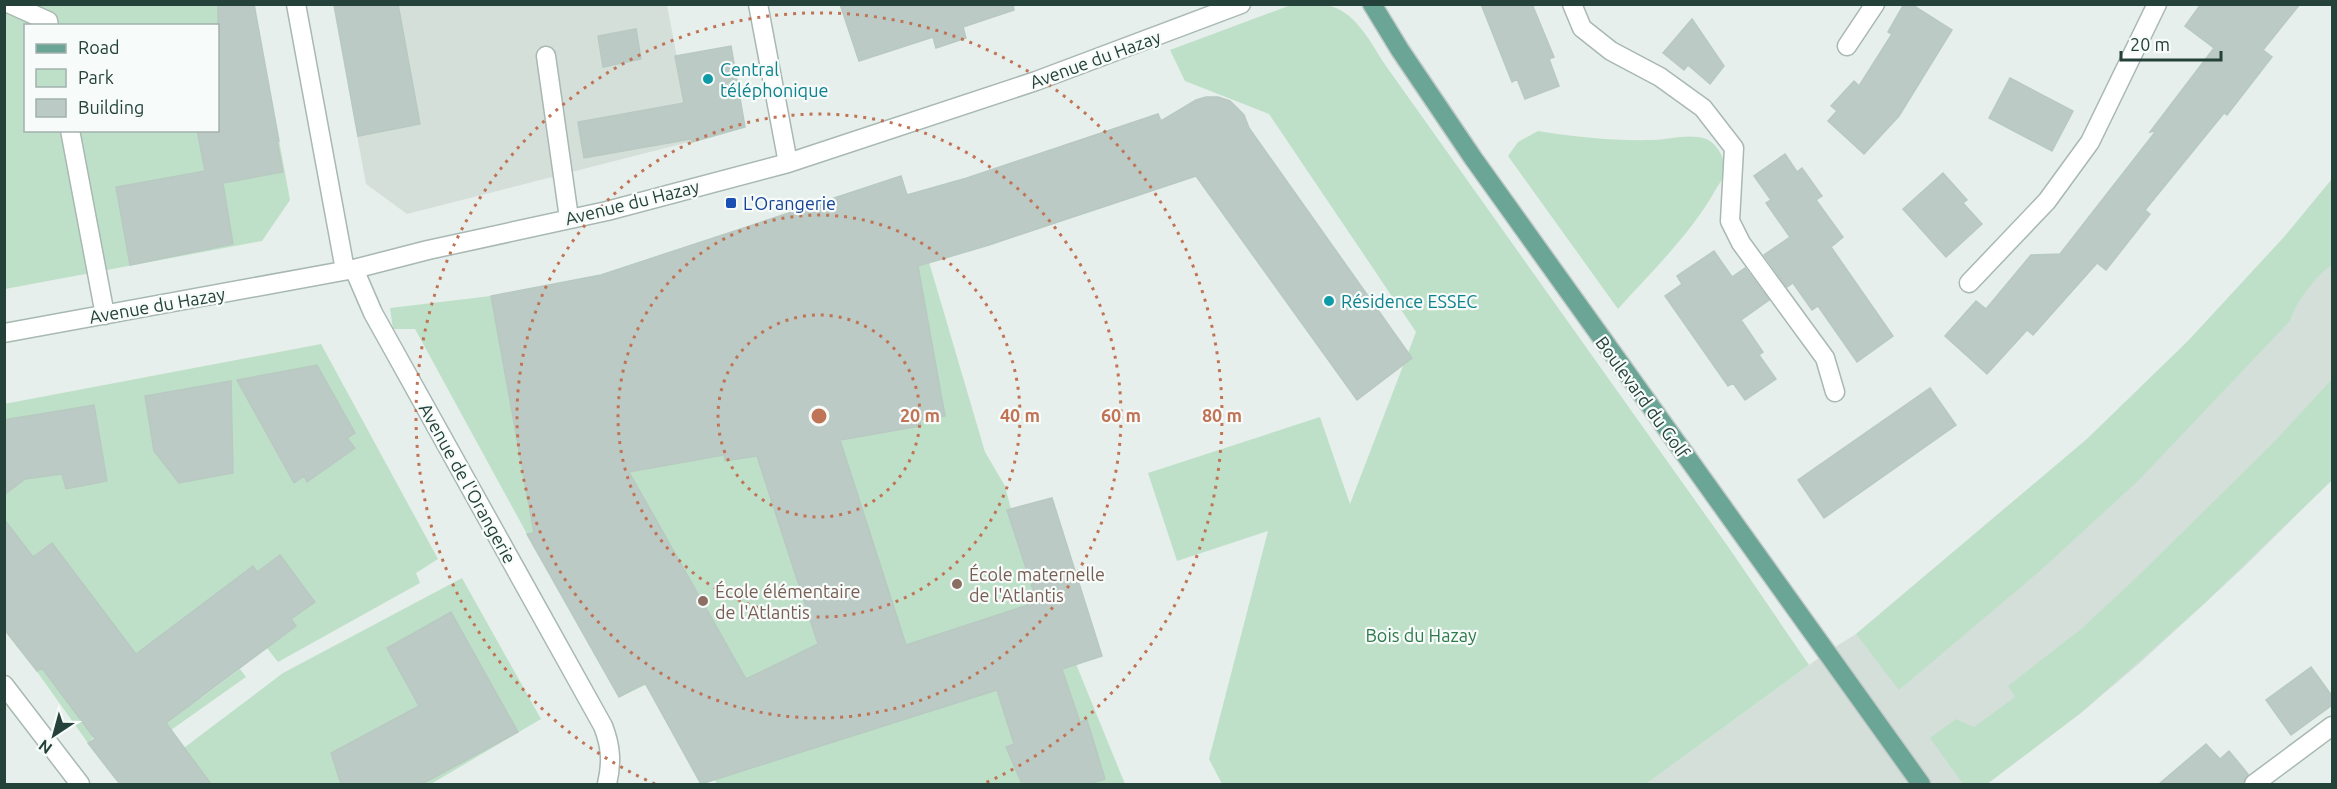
<svg xmlns="http://www.w3.org/2000/svg" width="2337" height="789" font-family="Ubuntu,sans-serif">
  <rect width="100%" height="100%" fill="#e6efeb"/>
  <path fill="#d4dfda" d="M333,5H667L693,141L407,214L366,184Z
    M2332,179V480L2246,565L2140,663L2082,712L1987,784H1646L1827,652L1856,634L2087,439L2188,341L2285,236Z"/>
  <path fill="#bfe0c8" fill-rule="evenodd" d="M5,5H254L290,200L262,241L5,289ZM26,26H218V130H26Z
    M1291,5C1302,5 1313,3 1324,5C1355,8 1371,44 1386,66L1729,548L1809,665L1646,784H1222L1209,759L1268,531L1177,561L1148,473L1320,417L1350,504L1416,332L1269,114L1185,81L1170,50Z
    M1538,131C1575,137 1614,141 1652,140C1669,140 1689,133 1706,139C1717,143 1727,161 1725,173C1724,178 1719,184 1716,189C1691,234 1652,271 1618,309L1508,156L1518,142Z
    M2332,179V265C2317,274 2295,303 2290,321L2139,480L2041,570L1899,690L1856,634L2087,439L2188,341L2285,236Z
    M929,262L985,452L1005,486L1011,509L1014,512L1125,784H717L656,680L620,697L527,534L415,329H393L390,308L491,296L534,533L604,521L605,477L724,455L726,461L843,440L842,434L881,433L920,426V420L944,416L914,267Z
    M321,344L438,559L416,573L420,583L278,662L267,648L296,626L291,619L314,602L280,555L257,572L253,566L88,743L5,627L4,404Z
    M2332,379V480L2204,604L2082,712L1987,784H1963L1930,738L1956,719L1974,727L2015,697L2008,686L2081,629L2136,578L2275,441Z
    M462,578L541,719L431,784H136L283,673Z
    M240,669L246,677L171,730L162,718L196,692L201,698Z"/>
  <path fill="#bbcac4" stroke="#b8c9c2" stroke-width="1.5" fill-rule="evenodd" d="M218,4H254L279,141H277L283,172L223,183L233,244L130,265L116,187L205,171L197,130H218Z
    M334,4H398L420,124L358,136Z
    M840,4H1013L1014,10L963,27L966,38L936,48L933,37L859,61Z
    M1481,4H1532L1554,57L1549,59L1559,86L1525,99L1517,79L1512,82Z
    M1904,4H1911L1952,30L1899,116L1864,154L1828,121L1837,111L1831,106L1854,81L1859,86L1892,34L1888,32Z
    M2201,4H2300L2263,50L2272,57L2227,115L2224,113L2145,210L2150,214L2106,270L2097,263L2033,335L2027,330L1987,374L1945,336L1976,301L1986,309L2031,255L2060,254L2156,131L2150,132L2214,48L2185,26Z
    M1692,19L1724,66L1710,84L1688,65L1684,70L1663,53Z
    M636,29L641,59L603,67L598,36Z
    M731,46L745,127L692,142L691,139L584,158L578,122L684,103L675,56Z
    M2010,78L2073,111L2052,151L1989,118Z
    M1206,97H1218L1230,101L1244,115L1249,128L1412,358L1357,400L1196,176L989,245L918,266L945,416L920,420L921,426L840,440L906,645L1037,602L1007,510L1052,498L1102,656L1062,669L1080,722L1087,720L1105,779L1089,784H1022L1006,747L1014,744L997,690L701,784L645,683L619,697L527,534L534,533L491,296L601,275L901,176L907,195L967,178L1158,114L1161,121L1196,100ZM724,455L725,461L757,456L818,644L746,679L629,472Z
    M1785,154L1797,172L1802,168L1822,196L1816,200L1843,237L1831,247L1893,336L1857,362L1818,306L1812,310L1793,283L1787,287L1764,255L1790,237L1766,203L1771,200L1754,176Z
    M1943,173L1967,200L1963,203L1982,224L1946,257L1903,209Z
    M1714,251L1732,277L1745,268L1769,300L1741,320L1763,352L1759,355L1776,379L1745,400L1733,383L1728,386L1665,296L1682,284L1677,276Z
    M317,365L355,433L347,438L355,448L307,482L304,476L294,483L237,380Z
    M231,381L233,473L179,483L154,451L145,396Z
    M1930,388L1956,425L1824,518L1798,480Z
    M94,405L107,481L66,489L62,474L25,479L4,495V420Z
    M4,519L33,557L52,543L136,654L253,566L257,572L280,555L315,602L291,619L296,626L166,723L211,784H120L112,774L88,743L95,739L42,668L37,671L4,629Z
    M451,612L518,732L422,784H341L331,753L419,706L387,648Z
    M2311,667L2332,696V705L2291,735L2266,700Z
    M2206,744L2220,759L2229,751L2248,774L2243,784H2159Z"/>
  <g fill="none" stroke-linecap="round" stroke-linejoin="round">
    <defs>
      <path id="minor" d="M10,4L48,21L49,26
        M296,4L345,270
        M758,4L788,163
        M1572,4L1582,28L1611,51L1660,77L1703,108L1734,148L1730,221L1741,243L1825,358L1835,392
        M1847,46L1875,4
        M546,56L569,218
        M70,130L105,315
        M354,269L373,313L603,726C611,746 612,763 607,784
        M1969,283L2047,201L2090,142L2157,4
        M4,333L354,269L428,250L607,211L788,163L1036,81L1241,4
        M4,685L80,784
        M2254,784L2332,726"/>
      <path id="major" d="M1372,4L1400,50L1473,158L1921,784"/>
    </defs>
    <use href="#minor" stroke="#a8b8b2" stroke-width="21"/>
    <use href="#major" stroke="#c2cac8" stroke-width="21"/>
    <use href="#minor" stroke="#fff" stroke-width="18"/>
    <use href="#major" stroke="#6aa596" stroke-width="18"/>
  </g>
  <g fill="none" stroke="#c07456" stroke-width="3" stroke-dasharray="3 6">
    <circle cx="819" cy="416" r="101"/>
    <circle cx="819" cy="416" r="201"/>
    <circle cx="819" cy="416" r="302"/>
    <path d="M655 784A403 403 0 1 1 983 784"/>
  </g>
  <g fill="#0f9aa8" stroke="#f7fbf9" stroke-width="2">
    <circle cx="708" cy="79" r="6"/>
    <circle cx="1329" cy="301" r="6"/>
  </g>
  <rect fill="#1a4fb4" stroke="#f7fbf9" stroke-width="2" x="725" y="197" width="12" height="12" rx="3"/>
  <g fill="#8d6e63" stroke="#f7fbf9" stroke-width="2">
    <circle cx="957" cy="584" r="6"/>
    <circle cx="703" cy="601" r="6"/>
  </g>
  <g text-anchor="middle" dominant-baseline="central" stroke-width="4.5" stroke-linejoin="round" paint-order="stroke">
    <g font-size="18" fill="#24423a" stroke="#f7fbf9">
      <text transform="translate(1095 59) rotate(-20)">Avenue du Hazay</text>
      <text transform="translate(632 202) rotate(-14)">Avenue du Hazay</text>
      <text transform="translate(157 305) rotate(-10)">Avenue du Hazay</text>
      <text transform="translate(1643 397) rotate(54)">Boulevard du Golf</text>
      <text transform="translate(468 483) rotate(61)">Avenue de l'Orangerie</text>
    </g>
    <g font-size="18" fill="#0d838f" stroke="#f7fbf9" text-anchor="start">
      <text x="720" y="69">Central<tspan x="720" dy="21">téléphonique</tspan></text>
      <text x="1341" y="301">Résidence ESSEC</text>
    </g>
    <g font-size="18" fill="#164399" stroke="#f7fbf9" text-anchor="start">
      <text x="743" y="203">L'Orangerie</text>
    </g>
    <g font-size="18" fill="#785e54" stroke="#f7fbf9" text-anchor="start">
      <text x="969" y="574">École maternelle<tspan x="969" dy="21">de l'Atlantis</tspan></text>
      <text x="715" y="591">École élémentaire<tspan x="715" dy="21">de l'Atlantis</tspan></text>
    </g>
    <g font-size="18" fill="#2d7a4b" stroke="#f7fbf9">
      <text x="1421" y="635">Bois du Hazay</text>
    </g>
  </g>
  <circle cx="819" cy="416" r="9" fill="#c07456" stroke="#f7fbf9" stroke-width="3"/>
  <g font-size="18" text-anchor="middle" font-weight="bold" fill="#c07456" stroke="#f7fbf9" stroke-width="4.5" stroke-linejoin="round" paint-order="stroke">
    <text x="920" y="422">20 m</text>
    <text x="1020" y="422">40 m</text>
    <text x="1121" y="422">60 m</text>
    <text x="1222" y="422">80 m</text>
  </g>
  <rect width="2337" height="789" fill="none" stroke="#24423a" stroke-width="12"/>
  <rect x="24" y="24" width="195" height="108" fill="#f7fbf9" stroke="#a3b1ad" stroke-width="1.5"/>
  <rect x="36" y="44" width="30" height="9" fill="#6aa596" stroke="#a3b1ad" stroke-width="1.5"/>
  <text x="78" y="54" font-size="18" fill="#24423a">Road</text>
  <rect x="36" y="69" width="30" height="18" fill="#bfe0c8" stroke="#a3b1ad" stroke-width="1.5"/>
  <text x="78" y="84" font-size="18" fill="#24423a">Park</text>
  <rect x="36" y="99" width="30" height="18" fill="#bbcac4" stroke="#a3b1ad" stroke-width="1.5"/>
  <text x="78" y="114" font-size="18" fill="#24423a">Building</text>
  <g transform="translate(54 735) rotate(216)" stroke="#f7fbf9" stroke-width="4.5" paint-order="stroke">
  <path d="M0-4.5L10 22L0 15L-10 22Z" fill="#24423a"/>
  <text y="-9" font-size="16" font-weight="bold" text-anchor="middle" fill="#24423a">N</text>
  </g>
  <path d="M2121 51v9h100v-9" fill="none" stroke="#24423a" stroke-width="3"/>
  <text x="2130" y="51" font-size="18" fill="#24423a" stroke="#f7fbf9" stroke-width="4.5" paint-order="stroke">20 m</text>
</svg>
